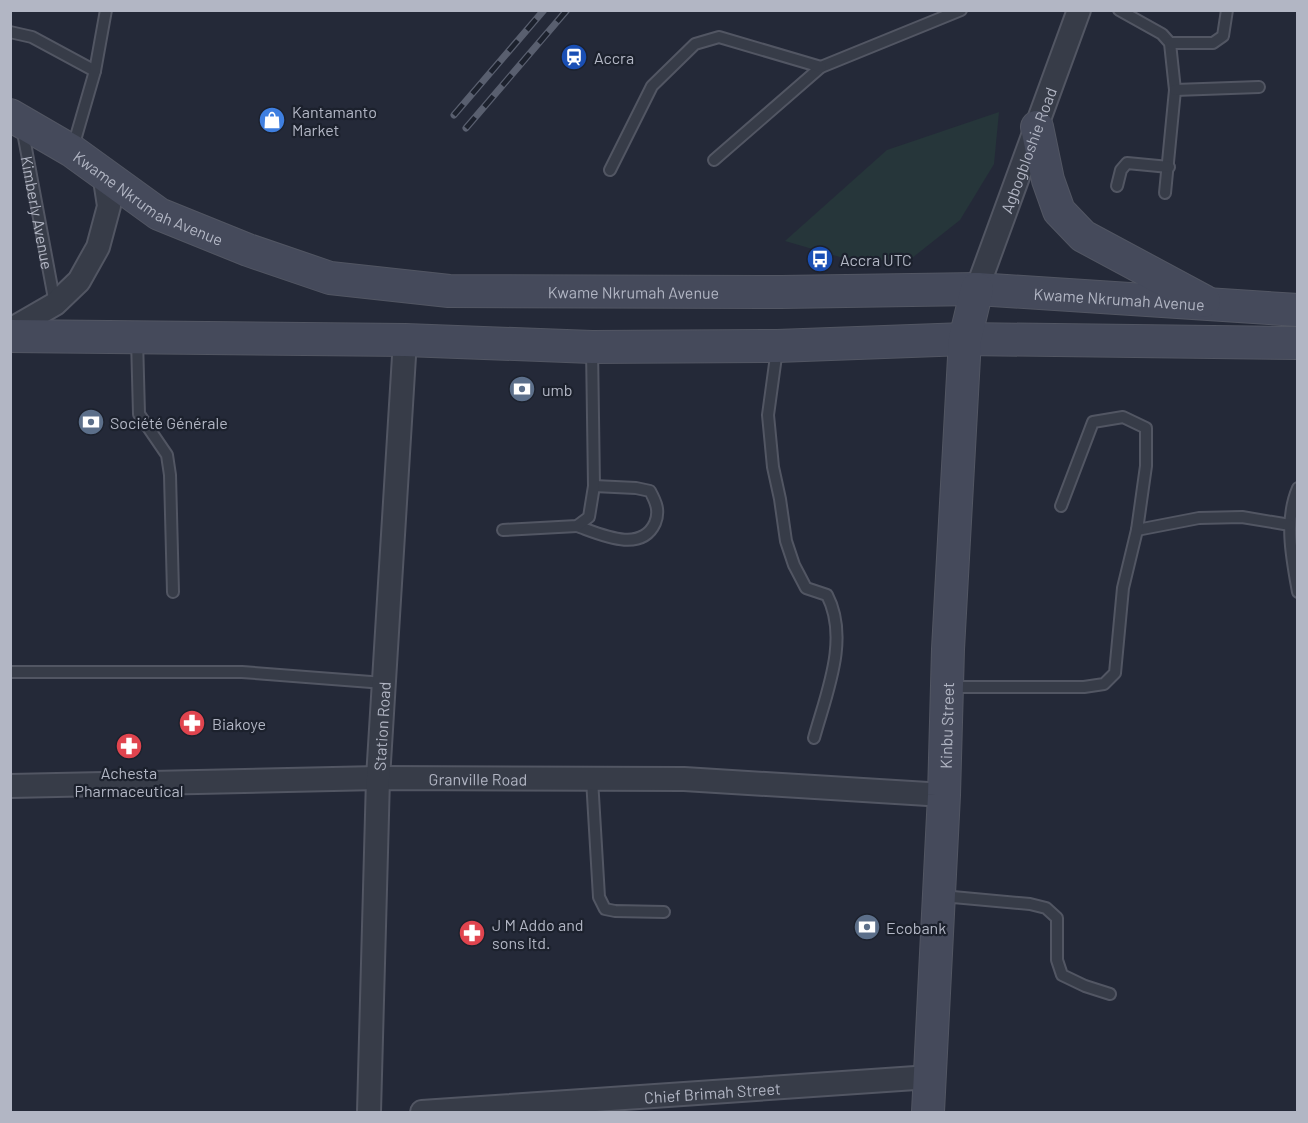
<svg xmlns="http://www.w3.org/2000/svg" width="1308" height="1123" font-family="Barlow,sans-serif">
  <rect width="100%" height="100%" fill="#242938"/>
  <path fill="#26363a" d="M999,112L994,164L960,220L912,258L857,262L785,241L887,150Z"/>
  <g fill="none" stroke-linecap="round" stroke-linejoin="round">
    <defs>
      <g id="lane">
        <path d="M1119,10L1162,34L1170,43L1175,90L1165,193"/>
        <path d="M10,32L32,37L95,71"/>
        <path d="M1170,43H1213L1223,36L1227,10"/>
        <path d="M1175,90L1259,87"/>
        <path id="s1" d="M22,127L55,304"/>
        <path d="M73,147L95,71L106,10"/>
        <path d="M714,160L821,67L961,10"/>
        <path d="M610,170L652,86L695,44L719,37L821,67"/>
        <path d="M1117,186L1121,170L1127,163L1169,167"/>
        <path d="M137,339L139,414L167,455L170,475L173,592"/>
        <path d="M777,349L768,415L773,467L780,499L786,541L794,565L806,588L827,595C850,639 826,694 814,738"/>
        <path d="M1298,488C1284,520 1292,559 1298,592"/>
        <path d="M577,526C600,534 641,554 655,523C660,511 656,502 650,491L636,488L594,486"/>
        <path d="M503,530L577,526L589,517L594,486L592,348"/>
        <path d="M1137,530L1199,518L1242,517L1290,525"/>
        <path d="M10,672H242L384,683"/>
        <path d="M950,687H1084L1104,684L1115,673L1123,588L1137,530L1146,466V428L1123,417L1093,422L1061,506"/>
        <path d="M592,779L599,897L605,909L615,911L664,912"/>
        <path d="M942,896L1030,904L1046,908L1057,918V960L1062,975L1085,986L1110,994"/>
      </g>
      <g id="street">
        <path id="s2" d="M977,289L1079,10"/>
        <path d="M10,330L55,304L79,281L98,247L109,206L104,173"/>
        <path id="s3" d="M10,786L378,778L684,779L944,795"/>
        <path id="s4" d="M369,1112L378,778L405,340"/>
        <path id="s5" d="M422,1112L930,1077"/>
      </g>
      <g id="secondary">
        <path id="s6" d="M10,115L72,151L159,214L248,250L330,278L449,291L781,292L977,289L1298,310"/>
        <path d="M1037,127L1048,180L1059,211L1083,236L1204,301"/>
        <path d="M10,336L405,340L592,347L777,346L965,339L1298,343"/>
        <path id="s7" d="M928,1112L944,795L948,649L965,339L977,289"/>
      </g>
    </defs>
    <use href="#lane" stroke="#525663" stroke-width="14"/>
    <use href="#street" stroke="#525663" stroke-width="26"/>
    <use href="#secondary" stroke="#525663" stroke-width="34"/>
    <use href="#lane" stroke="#373c48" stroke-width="10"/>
    <use href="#street" stroke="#373c48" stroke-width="22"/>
    <use href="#secondary" stroke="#454a5b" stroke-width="32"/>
    <defs>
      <path id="rail" d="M454,115L544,10
        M466,128L567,10"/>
    </defs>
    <use href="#rail" stroke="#595f6f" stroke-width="7"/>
    <use href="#rail" stroke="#1c212d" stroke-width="4.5" stroke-dasharray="14" stroke-linecap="butt"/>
  </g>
  <defs>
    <symbol id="station-disc" viewBox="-11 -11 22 22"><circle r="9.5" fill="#1a4fb4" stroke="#1c212d"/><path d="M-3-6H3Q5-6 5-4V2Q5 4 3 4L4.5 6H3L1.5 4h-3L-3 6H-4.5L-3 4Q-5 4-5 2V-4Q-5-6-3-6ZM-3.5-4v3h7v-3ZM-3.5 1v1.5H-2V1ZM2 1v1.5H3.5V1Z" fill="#fff"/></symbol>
    <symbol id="shop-disc" viewBox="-11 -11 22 22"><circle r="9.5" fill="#3f7fe0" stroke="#1c212d"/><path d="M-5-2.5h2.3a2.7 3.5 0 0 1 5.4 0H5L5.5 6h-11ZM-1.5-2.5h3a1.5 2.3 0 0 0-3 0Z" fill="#fff"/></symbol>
    <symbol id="bus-disc" viewBox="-11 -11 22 22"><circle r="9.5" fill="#1a4fb4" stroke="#1c212d"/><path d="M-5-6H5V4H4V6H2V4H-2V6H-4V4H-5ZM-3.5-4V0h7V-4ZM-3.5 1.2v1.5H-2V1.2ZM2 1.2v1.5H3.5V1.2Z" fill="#fff"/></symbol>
    <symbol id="bank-disc" viewBox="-11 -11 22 22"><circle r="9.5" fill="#5c6f8a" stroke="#1c212d"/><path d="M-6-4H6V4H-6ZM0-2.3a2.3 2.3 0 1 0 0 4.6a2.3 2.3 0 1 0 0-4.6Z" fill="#fff"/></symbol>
    <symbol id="pharmacy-disc" viewBox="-11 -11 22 22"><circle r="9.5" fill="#e0444e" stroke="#1c212d"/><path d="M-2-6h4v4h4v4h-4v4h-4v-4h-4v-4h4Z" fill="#fff"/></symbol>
  </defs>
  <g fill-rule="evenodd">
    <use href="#station-disc" x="559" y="42" width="30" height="30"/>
    <use href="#shop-disc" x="257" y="105" width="30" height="30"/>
    <use href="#bus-disc" x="805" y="244" width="30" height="30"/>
    <use href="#bank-disc" x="507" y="374" width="30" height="30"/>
    <use href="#bank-disc" x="76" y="407" width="30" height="30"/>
    <use href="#pharmacy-disc" x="177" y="708" width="30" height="30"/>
    <use href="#pharmacy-disc" x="114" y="731" width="30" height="30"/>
    <use href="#bank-disc" x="852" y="912" width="30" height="30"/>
    <use href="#pharmacy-disc" x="457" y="918" width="30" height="30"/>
  </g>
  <g text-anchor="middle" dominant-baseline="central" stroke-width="4.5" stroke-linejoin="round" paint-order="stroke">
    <g font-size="16" fill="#b2b6c4" stroke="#1c212d" text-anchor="start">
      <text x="594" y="57">Accra</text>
      <text x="292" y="111">Kantamanto<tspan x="292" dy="18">Market</tspan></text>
      <text x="840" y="259">Accra UTC</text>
      <text x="542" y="389">umb</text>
      <text x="110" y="422">Société Générale</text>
      <text x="212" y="723">Biakoye</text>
      <text x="129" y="772" text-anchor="middle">Achesta<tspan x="129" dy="18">Pharmaceutical</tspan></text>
      <text x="492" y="924">J M Addo and<tspan x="492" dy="18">sons ltd.</tspan></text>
      <text x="886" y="927">Ecobank</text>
    </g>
    <g font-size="16" fill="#b2b6c4" stroke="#1c212d">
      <text stroke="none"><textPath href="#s2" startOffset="148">Agbogbloshie Road</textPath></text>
      <text stroke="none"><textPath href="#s6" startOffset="162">Kwame Nkrumah Avenue</textPath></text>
      <text stroke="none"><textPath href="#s1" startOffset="87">Kimberly Avenue</textPath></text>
      <text stroke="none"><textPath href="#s6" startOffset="666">Kwame Nkrumah Avenue</textPath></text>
      <text stroke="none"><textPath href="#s6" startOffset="1152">Kwame Nkrumah Avenue</textPath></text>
      <text stroke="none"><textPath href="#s4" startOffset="386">Station Road</textPath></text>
      <text stroke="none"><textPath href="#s7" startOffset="387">Kinbu Street</textPath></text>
      <text stroke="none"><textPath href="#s3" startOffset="468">Granville Road</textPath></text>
      <text stroke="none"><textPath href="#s5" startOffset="291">Chief Brimah Street</textPath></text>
    </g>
  </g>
  <rect width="1308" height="1123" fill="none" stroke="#b2b6c4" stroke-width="24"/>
</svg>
